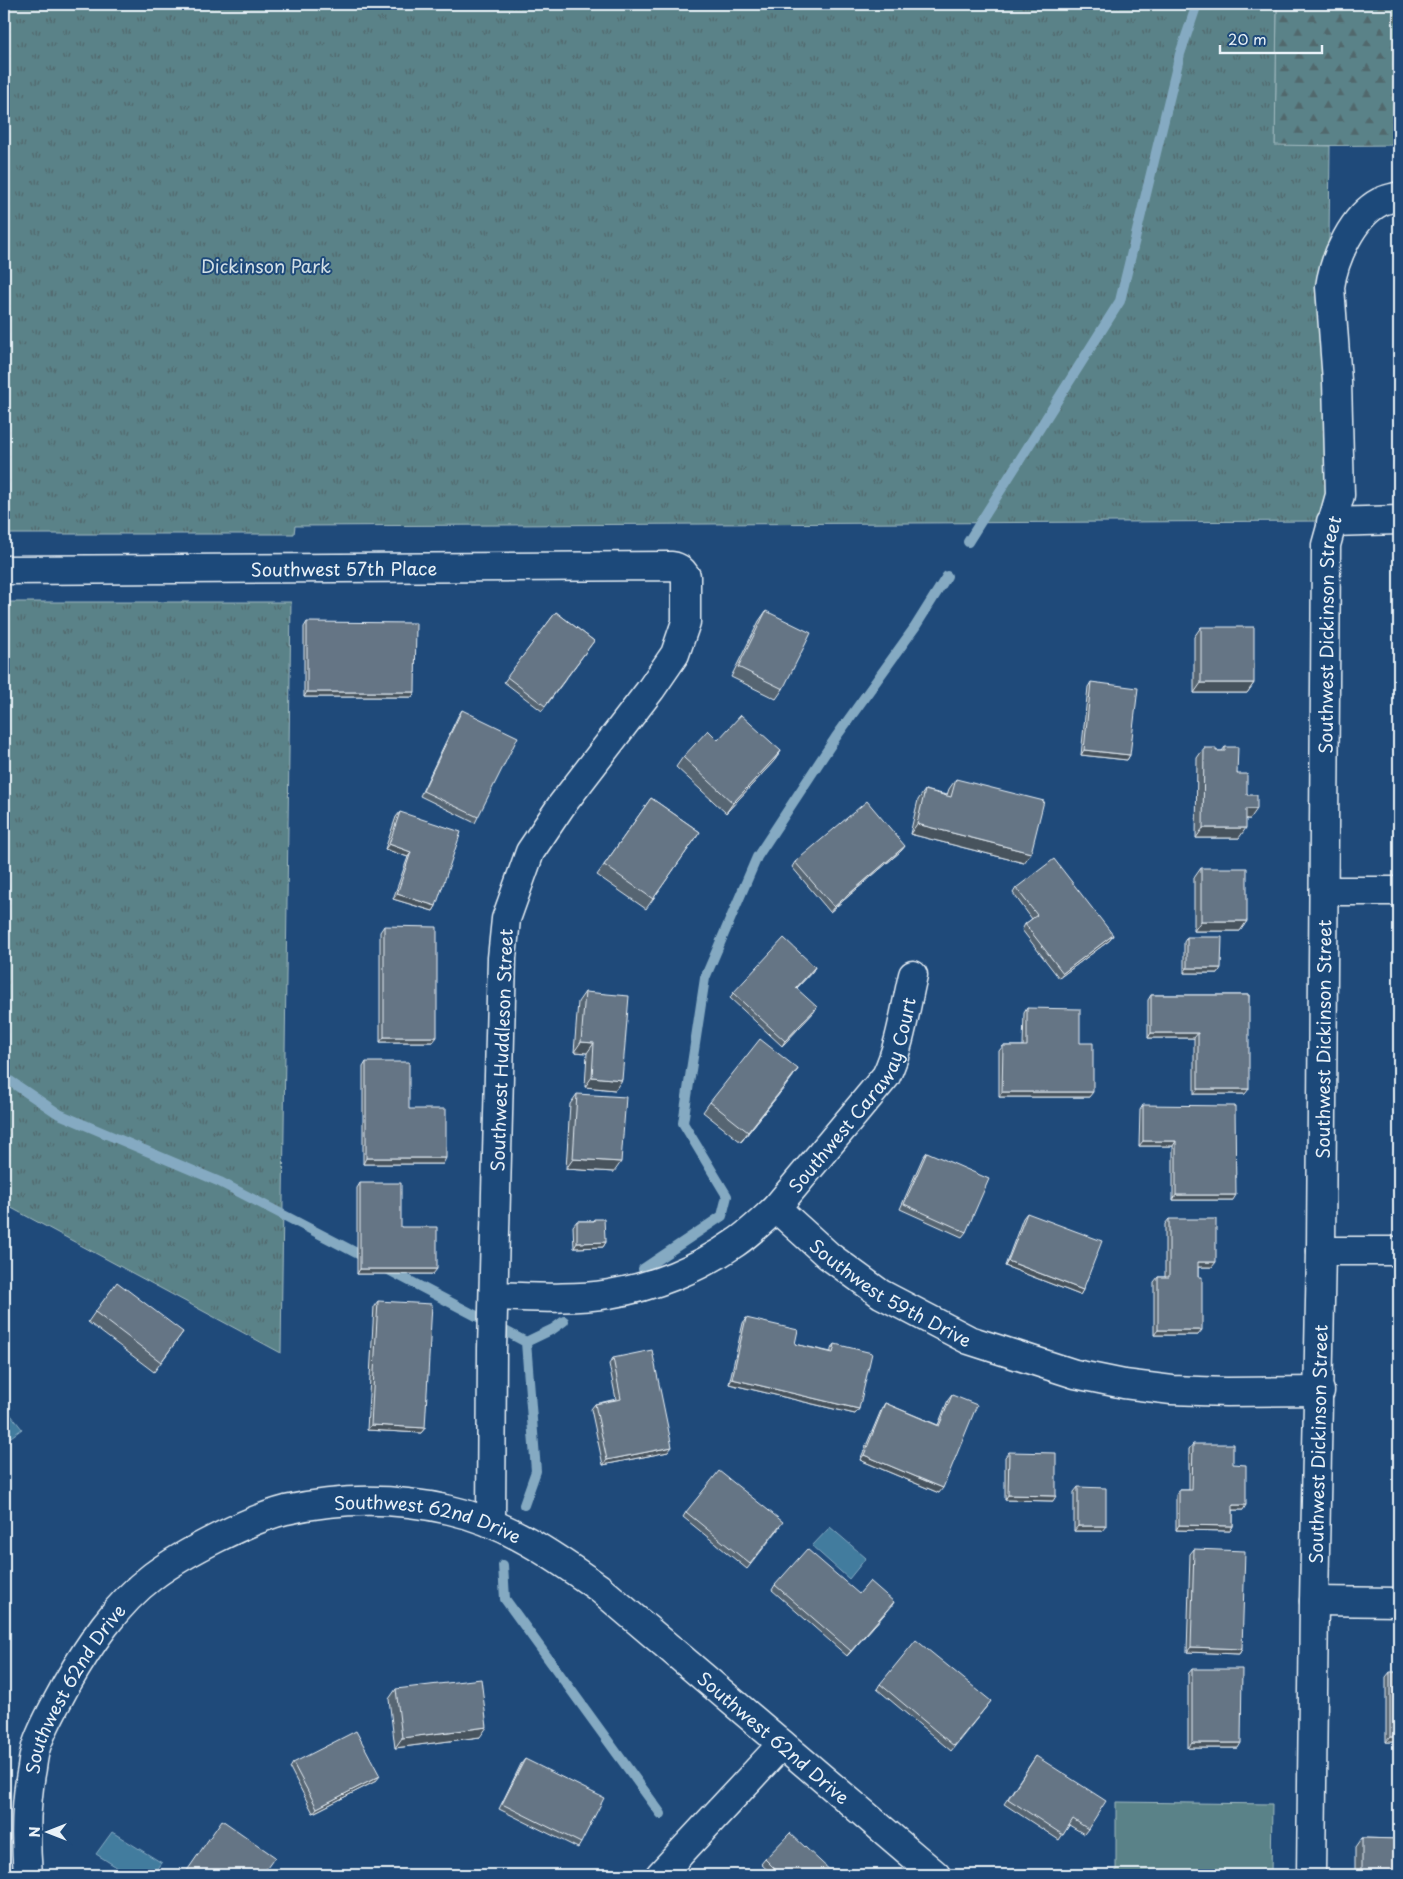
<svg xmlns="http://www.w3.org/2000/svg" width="1403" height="1879" font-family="'Playpen Sans',sans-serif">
  <defs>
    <pattern id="forest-firs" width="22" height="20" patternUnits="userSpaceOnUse" patternTransform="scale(1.25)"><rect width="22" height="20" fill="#5a8288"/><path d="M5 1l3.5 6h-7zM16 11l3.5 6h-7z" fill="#51686c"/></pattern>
    <pattern id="park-tufts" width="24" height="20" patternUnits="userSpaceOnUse" patternTransform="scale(1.25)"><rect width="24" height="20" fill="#5a8288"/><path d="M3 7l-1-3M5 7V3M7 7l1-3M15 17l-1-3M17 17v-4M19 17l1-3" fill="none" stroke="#51686c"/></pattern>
  </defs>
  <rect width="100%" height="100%" fill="#1f4a7a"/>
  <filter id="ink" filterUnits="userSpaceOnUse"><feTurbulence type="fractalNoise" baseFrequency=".02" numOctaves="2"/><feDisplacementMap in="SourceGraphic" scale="10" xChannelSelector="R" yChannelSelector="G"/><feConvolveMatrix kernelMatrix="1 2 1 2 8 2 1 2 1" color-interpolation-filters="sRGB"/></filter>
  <g filter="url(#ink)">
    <path fill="#5a8288" stroke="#a1bac0" d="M1116,1802L1272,1804L1271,1875H1116Z"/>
    <path fill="url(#forest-firs)" stroke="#a1bac0" d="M1277,4H1399V145L1275,146Z"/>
    <path fill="url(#park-tufts)" stroke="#a1bac0" d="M4,4H1277L1275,145L1330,146L1326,521L295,526L294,534H4Z
      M4,602H291L281,1353L4,1204Z"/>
    <path fill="#437b9e" stroke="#85aac2" d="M4,1406L22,1429L4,1442Z
      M830,1527L866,1558L849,1579L812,1546Z
      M112,1832L162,1863L153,1875H129L96,1854Z"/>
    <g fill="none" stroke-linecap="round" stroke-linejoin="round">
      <path stroke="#85aac2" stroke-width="10" d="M968,542L1120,301L1180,54L1197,4
        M4,1077L59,1114L220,1182L368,1259
        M383,1267L526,1342
        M643,1269L722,1216L727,1196L683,1123L705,978L757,857L836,737L915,627L947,576
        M526,1342L553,1329L564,1321
        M524,1505L536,1471L526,1342
        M503,1565L505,1599L661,1814"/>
      <defs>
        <g id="minor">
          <path d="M1331,522L1399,520"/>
          <path id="s1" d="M4,570L672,566C679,567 682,570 686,576V622L675,654L651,689L561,806L530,852L506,919L502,958L492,1349L491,1523"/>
          <path d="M1324,891H1399"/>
          <path id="s2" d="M776,1208L886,1076C901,1044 905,1009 913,975"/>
          <path d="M1321,1251H1399"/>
          <path id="s3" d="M494,1296C532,1297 571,1300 609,1294C653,1287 698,1269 735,1243C750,1233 763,1220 776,1208L829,1256L881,1294L969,1340L1075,1374L1124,1384L1172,1390L1226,1392L1320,1391"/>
          <path d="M1314,1601L1399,1602"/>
          <path id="s4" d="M28,1875C25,1840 25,1804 32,1768C33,1760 34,1752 37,1744C44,1724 56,1704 66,1685C89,1645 116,1604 153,1576C173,1561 195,1549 217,1538C239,1527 262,1516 286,1510C340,1498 397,1498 450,1510C505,1522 554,1556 599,1588L936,1875"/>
          <path d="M660,1875L782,1744"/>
          <path id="s5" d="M1311,1875L1314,1601L1321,1251L1326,545L1340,495L1337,381L1330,287C1334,258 1353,216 1380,202C1386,199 1393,198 1399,196"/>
        </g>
      </defs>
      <use href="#minor" stroke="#e8f1f8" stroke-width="31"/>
      <use href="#minor" stroke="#1f4a7a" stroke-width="28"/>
    </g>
    <path fill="#576572" stroke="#e8f1f8" d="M766,611L783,689L776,699L731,677L759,621Z
      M556,612L594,641L542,711L504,682Z
      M307,622L412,697H304V627Z
      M1201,627L1254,683L1247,693H1194V637Z
      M1091,682L1130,755L1127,760L1081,755L1088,687Z
      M462,710L478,817L475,823L420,796L458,716Z
      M718,740L781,751L774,761L726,813L676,767L683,757Z
      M1225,747L1247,795L1250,819H1246L1239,838H1196L1197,758L1204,748L1216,751H1222Z
      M956,779L1024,863L910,834L918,800L925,790L947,795L949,789Z
      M651,798L700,832L646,909L597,875Z
      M400,812L436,906L433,911L393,899L408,857L385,849L396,817Z
      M905,846L901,851L830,912L792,867L795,862Z
      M1201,868L1247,921L1240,931H1194V878Z
      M1016,888L1113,935L1110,940L1059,978L1022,930L1025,924L1032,919L1013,893Z
      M384,926L433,1042H380V932Z
      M1187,937L1218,973H1184V942Z
      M815,967L812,972L797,988L814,1012L782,1046L730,998L733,993Z
      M585,992L615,1090L585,1087L587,1053L574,1052L578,1002Z
      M1151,995H1249L1245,1094H1194V1038H1148V1000Z
      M1027,1008L1080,1043L1089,1097H999V1051L1003,1046H1023L1024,1013Z
      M366,1062L409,1109L443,1164H363V1067Z
      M798,1069L791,1079L741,1142L703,1112L710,1102Z
      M577,1094L614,1172L566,1169L570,1104Z
      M1143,1105L1233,1200H1173V1146H1139L1140,1110Z
      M927,1152L966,1232L962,1237L900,1209L923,1157Z
      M360,1183L401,1227L433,1274H357V1188Z
      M1027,1213L1083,1290L1080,1295L1005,1266L1023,1218Z
      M594,1219L606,1242L603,1247L574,1248L573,1226L577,1221H593Z
      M1169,1219L1212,1267H1198V1335H1154V1282L1158,1277H1165V1224Z
      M378,1301L425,1428L421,1433L367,1430L374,1306Z
      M95,1312L183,1332L154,1372L88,1322Z
      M746,1318L795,1344L831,1352V1349L835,1344L859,1409L855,1414L729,1384L743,1323Z
      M613,1358L668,1452L603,1465L591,1409L595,1404L616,1399L609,1364Z
      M952,1395L939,1493L860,1460L882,1408L885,1403L938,1425L948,1400Z
      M1193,1444L1233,1464L1243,1510H1233V1526L1230,1531L1176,1530V1495L1179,1490H1189V1449Z
      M1009,1452L1053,1501L1005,1500V1457Z
      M1078,1487L1102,1531H1074V1492Z
      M686,1512L780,1527L747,1569L683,1517Z
      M1194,1549L1242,1649L1239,1654L1187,1652L1190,1554Z
      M775,1585L859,1594L891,1607L847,1656L772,1590Z
      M1192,1669L1238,1748H1188V1674Z
      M1390,1672L1399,1742H1386V1677Z
      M880,1684L991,1701L951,1751L877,1689Z
      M396,1689L480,1737L395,1748L389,1699Z
      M1036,1756L1088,1829L1084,1834L1069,1825L1059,1840L1004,1804Z
      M525,1759L581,1843L578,1848L499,1809L521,1764Z
      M293,1763L376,1781L313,1813L290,1768Z
      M1399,1802V1875H1355V1848L1362,1838L1395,1839L1396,1807Z
      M765,1859L835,1875H773L761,1864Z"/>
    <path fill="#47525d" stroke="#e8f1f8" d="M1201,683H1254L1247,693H1194Z
      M307,692H415L412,697H304Z
      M1084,750L1130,755L1127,760L1081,755Z
      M781,751L774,761L726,813L733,803Z
      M1246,809H1257L1250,819H1239Z
      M917,824L1031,853L1024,863L910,834Z
      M1203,828H1246L1239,838H1196Z
      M389,844L411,852L408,857L385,849Z
      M905,846L901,851L830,912L834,907Z
      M397,894L436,906L433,911L393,899Z
      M1201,921H1247L1240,931H1194Z
      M1113,935L1110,940L1059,978L1063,973Z
      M815,967L812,972L792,993L796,988Z
      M1187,968H1221L1218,973H1184Z
      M817,1007L814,1012L782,1046L785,1041Z
      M1151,1033H1198L1194,1038H1148Z
      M384,1037H437L433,1042H380Z
      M581,1042L594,1043L587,1053L574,1052Z
      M798,1069L791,1079L741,1142L748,1132Z
      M592,1077L622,1080L615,1090L585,1087Z
      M1198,1089H1249L1245,1094H1194Z
      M1002,1092H1093L1089,1097H999Z
      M1143,1141H1176L1173,1146H1139Z
      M366,1158H446L443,1164H363Z
      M573,1159L621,1162L614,1172L566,1169Z
      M1176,1195H1236L1233,1200H1173Z
      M606,1242L603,1247L574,1248L577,1243Z
      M1008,1261L1083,1290L1080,1295L1005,1266Z
      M1198,1262H1216L1212,1267H1195Z
      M360,1269H437L433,1274H357Z
      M1158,1330H1202L1198,1335H1154Z
      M732,1379L859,1409L855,1414L729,1384Z
      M371,1425L425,1428L421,1433L367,1430Z
      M672,1447L668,1452L603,1465L607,1460Z
      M864,1455L943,1488L939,1493L860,1460Z
      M1008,1495L1056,1496L1053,1501L1005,1500Z
      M1233,1505H1246L1243,1510H1230Z
      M1179,1525L1233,1526L1230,1531L1176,1530Z
      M1078,1526H1106L1102,1531H1074Z
      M894,1602L891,1607L847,1656L851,1651Z
      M1191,1647L1242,1649L1239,1654L1187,1652Z
      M487,1727L480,1737L395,1748L402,1738Z
      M1390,1737H1399V1742H1386Z
      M1192,1743H1241L1238,1748H1188Z
      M380,1776L376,1781L313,1813L317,1808Z
      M1399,1834V1839H1395Z"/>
    <path fill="#657585" stroke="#e8f1f8" d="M766,611L811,633L783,689L738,667Z
      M556,612L594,641L545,706L507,677Z
      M307,622L416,623L415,692H307Z
      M1201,627H1254V683H1201Z
      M1091,682L1138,688L1130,755L1084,750Z
      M462,710L518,737L478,817L423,791Z
      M741,715L781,751L733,803L683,757L708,730L718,740Z
      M1225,747H1238L1237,774H1247V795H1257V809H1246V828H1203L1204,748H1216V751H1225Z
      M956,779L1044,801L1031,853L917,824L925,790L951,797Z
      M651,798L700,832L653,899L604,865Z
      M867,801L905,846L834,907L795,862Z
      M400,812L461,832L436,906L397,894L411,852L389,844Z
      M1054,859L1113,935L1063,973L1025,924L1037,915L1016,888Z
      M1201,868H1247V921H1201Z
      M384,926L437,927V1037H384Z
      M1187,937H1222L1221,968H1187Z
      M784,938L815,967L796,988L817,1007L785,1041L733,993Z
      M585,992L629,996L622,1080L592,1077L594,1043L581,1042Z
      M1151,995H1249V1089H1198V1033H1151Z
      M1027,1008L1080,1009V1043H1093V1092H1002L1003,1046H1027Z
      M760,1039L798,1069L748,1132L710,1102Z
      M366,1062H409V1109H446V1158H366Z
      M577,1094L626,1097L621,1162L573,1159Z
      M1143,1105L1235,1106L1236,1195H1176V1141H1143Z
      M927,1152L989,1179L966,1232L904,1204Z
      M360,1183H401V1227H437V1269H360Z
      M1027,1213L1102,1241L1083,1290L1008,1261Z
      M594,1219H604L605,1238H606V1242L577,1243V1221H594Z
      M1169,1219H1216V1262H1198V1277H1202V1330H1158V1277H1169Z
      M117,1282L183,1332L161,1362L95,1312Z
      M378,1301L432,1304L425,1428L371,1425Z
      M746,1318L798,1330L795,1344L833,1353L835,1344L872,1353L859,1409L732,1379Z
      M652,1350L672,1447L607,1460L595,1404L621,1399L613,1358Z
      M952,1395L977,1405L943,1488L864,1455L885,1403L939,1426Z
      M1193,1444H1233V1464L1246,1465V1505H1233V1526L1179,1525V1490H1192Z
      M1009,1452L1056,1453V1496L1008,1495Z
      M719,1471L783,1522L750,1564L686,1512Z
      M1078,1487L1106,1488V1526H1078Z
      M807,1549L859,1594L870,1581L894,1602L851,1651L775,1585Z
      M1194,1549L1245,1551L1242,1649L1191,1647Z
      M916,1640L991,1701L954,1746L880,1684Z
      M1192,1669H1242L1241,1743H1192Z
      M1390,1672H1399V1737H1390Z
      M481,1679L487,1727L402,1738L396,1689Z
      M356,1731L380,1776L317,1808L293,1763Z
      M1036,1756L1106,1801L1088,1829L1073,1819L1063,1835L1008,1799Z
      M525,1759L604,1798L581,1843L502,1804Z
      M222,1820L275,1857L262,1875H184Z
      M790,1833L835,1875H781L765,1859Z
      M1362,1838L1399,1839V1875H1362Z"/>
  </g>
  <g text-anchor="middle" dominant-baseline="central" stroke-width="4" stroke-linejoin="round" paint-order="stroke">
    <g font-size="18" fill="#d3e0e7" stroke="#1f4a7a">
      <text x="266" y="265">Dickinson Park</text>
    </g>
    <g font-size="18" fill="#e8f1f8" stroke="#1f4a7a">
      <text stroke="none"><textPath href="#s1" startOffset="340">Southwest 57th Place</textPath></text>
      <text stroke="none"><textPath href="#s5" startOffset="1241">Southwest Dickinson Street</textPath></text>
      <text stroke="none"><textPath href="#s5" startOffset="836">Southwest Dickinson Street</textPath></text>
      <text transform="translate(501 1050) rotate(-88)">Southwest Huddleson Street</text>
      <text stroke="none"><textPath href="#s2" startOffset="139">Southwest Caraway Court</textPath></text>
      <text stroke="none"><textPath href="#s3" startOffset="450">Southwest 59th Drive</textPath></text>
      <text stroke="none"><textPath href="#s5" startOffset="431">Southwest Dickinson Street</textPath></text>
      <text stroke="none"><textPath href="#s4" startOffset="632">Southwest 62nd Drive</textPath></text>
      <text stroke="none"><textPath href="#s4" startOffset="198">Southwest 62nd Drive</textPath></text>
      <text stroke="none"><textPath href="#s4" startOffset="1052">Southwest 62nd Drive</textPath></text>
    </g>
  </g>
  <rect width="1403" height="1879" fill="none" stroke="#1f4a7a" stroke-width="20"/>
  <rect x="10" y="10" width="1383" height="1859" fill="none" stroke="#e8f1f8" stroke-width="2" filter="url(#ink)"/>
  <g transform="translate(48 1832) rotate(270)" stroke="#1f4a7a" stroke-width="4" paint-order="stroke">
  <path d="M0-4L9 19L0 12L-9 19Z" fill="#e8f1f8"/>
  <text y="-8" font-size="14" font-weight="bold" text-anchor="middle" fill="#e8f1f8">N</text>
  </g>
  <path d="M1220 45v8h102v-8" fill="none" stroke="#e8f1f8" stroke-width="2.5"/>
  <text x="1228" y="45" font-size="15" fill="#e8f1f8" stroke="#1f4a7a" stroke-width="4" paint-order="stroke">20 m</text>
</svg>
